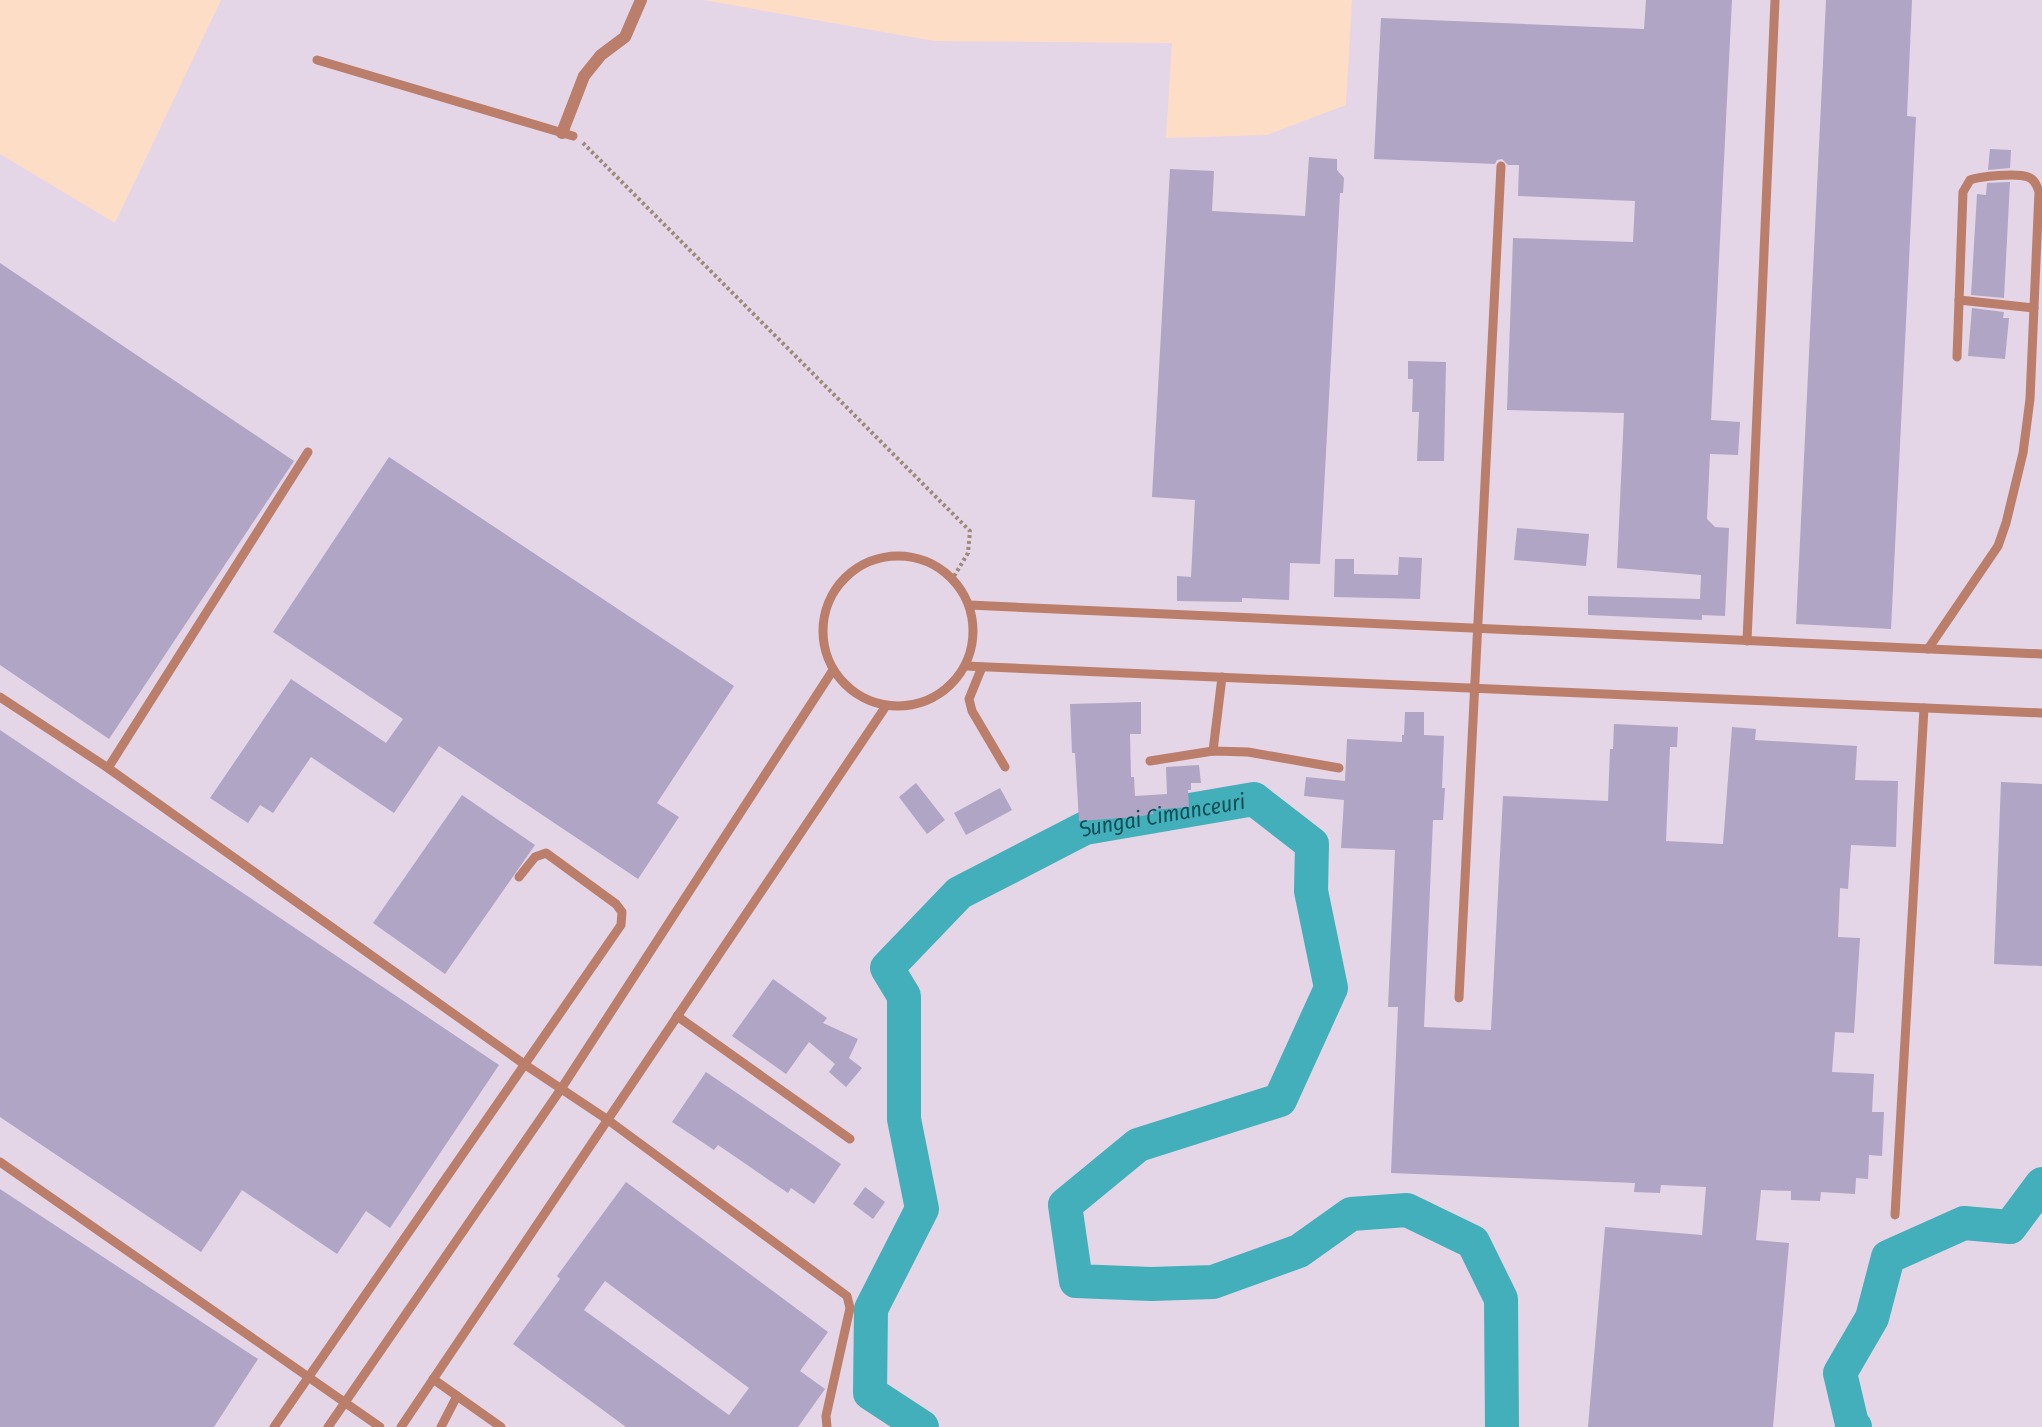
<svg xmlns="http://www.w3.org/2000/svg" width="2042" height="1427" viewBox="0 0 2042 1427" font-family="'Fira Sans Condensed',sans-serif">
	<style>
		.industrial { fill: #e4d5e7 }
		.lines { fill: none; stroke-linecap: round; stroke-linejoin: round }
		.river { stroke: #42afbb; stroke-width: 34 }
		.building { fill: #b0a5c5; fill-rule: evenodd }
		.path { stroke: #9e8879; stroke-width: 4; stroke-dasharray: 3 3; stroke-linecap: butt }
		.service { stroke: #bb7e6a; stroke-width: 9 }
		.minor { stroke: #bb7e6a; stroke-width: 12 }
		.labels { text-anchor: middle; stroke-width: 4.5; stroke-linejoin: round; paint-order: stroke }
		.water-label { font-size: 22px; font-style: italic; fill: #104f56; stroke: #feddc7 }
	</style>
	<rect width="100%" height="100%" fill="#feddc7"/>
	<polygon class="industrial" points="221,0 703,0 934,41 1172,43 1166,138 1267,135 1346,105 1352,0 2042,0 2042,1427 0,1427 0,154 115,223"/>
	<g class="lines">
		<g class="river">
			<path id="s1" d="M922,1427L870,1393L871,1309L922,1209L904,1119V996L887,968L959,893L1085,828L1254,799L1312,844L1311,891L1331,988L1280,1100L1138,1145L1065,1205L1076,1281L1151,1284L1213,1282L1299,1251L1351,1214L1407,1210L1473,1242L1501,1299L1502,1427"/>
			<polyline points="1855,1427 1852,1424 1840,1373 1872,1318 1888,1257 1964,1223 2010,1227 2042,1184"/>
		</g>
	</g>
	<g class="building">
		<polygon points="1646,0 1732,0 1711,420 1740,422 1738,455 1710,454 1707,519 1715,527 1729,528 1725,616 1702,615 1702,620 1588,615 1588,596 1700,599 1701,575 1617,568 1624,413 1507,410 1513,238 1633,242 1635,201 1518,196 1519,165 1508,165 1502,159 1497,160 1495,164 1374,159 1381,18 1644,29"/>
		<polygon points="1826,0 1912,0 1907,116 1916,117 1891,629 1796,624"/>
		<polygon points="1990,149 2011,150 2010,168 1988,170"/>
		<polygon points="1309,157 1337,159 1337,170 1344,178 1343,193 1340,193 1320,564 1290,563 1289,600 1242,598 1242,602 1177,601 1177,576 1191,577 1195,500 1152,497 1170,169 1214,171 1212,211 1305,216"/>
		<polygon points="2010,182 2004,298 1971,295 1977,194 1986,195 1987,183"/>
		<polygon points="0,263 294,461 109,739 0,665"/>
		<polygon points="1972,308 2004,312 2003,318 2009,318 2005,359 1968,356"/>
		<polygon points="1408,361 1446,362 1444,461 1417,461 1419,412 1412,412 1413,379 1408,379"/>
		<polygon points="389,457 734,686 657,803 679,817 638,879 439,746 394,813 311,757 273,813 260,805 248,823 210,798 291,679 386,743 403,719 273,632"/>
		<polygon points="1517,528 1589,534 1586,566 1514,560"/>
		<polygon points="1399,557 1422,558 1420,599 1334,597 1335,559 1354,559 1354,574 1398,575"/>
		<polygon points="1141,702 1141,734 1130,734 1131,777 1134,777 1135,796 1167,794 1166,767 1199,765 1201,783 1191,783 1191,790 1188,790 1189,807 1153,810 1153,814 1136,817 1079,821 1075,753 1072,753 1070,704"/>
		<polygon points="1405,712 1424,712 1424,735 1444,736 1442,788 1445,788 1443,820 1433,820 1424,1027 1491,1030 1503,796 1608,801 1610,749 1613,749 1614,724 1678,727 1677,747 1670,747 1666,841 1723,844 1732,727 1756,729 1755,740 1857,746 1855,780 1898,781 1896,847 1851,845 1848,889 1840,888 1838,937 1860,938 1854,1033 1835,1032 1832,1072 1874,1074 1872,1112 1884,1112 1882,1156 1869,1155 1868,1179 1856,1178 1855,1194 1821,1192 1820,1201 1791,1200 1791,1191 1761,1190 1756,1240 1789,1243 1773,1427 1588,1427 1605,1227 1702,1235 1706,1187 1661,1185 1660,1193 1634,1192 1635,1183 1391,1173 1398,1007 1388,1007 1395,850 1341,848 1344,800 1304,796 1306,777 1345,781 1347,739 1402,742 1402,735 1404,735"/>
		<polygon points="0,730 499,1065 390,1228 366,1211 337,1254 242,1190 201,1252 0,1117"/>
		<polygon points="2001,782 2042,784 2042,966 1994,964"/>
		<polygon points="916,783 945,820 927,834 899,797"/>
		<polygon points="1000,788 1012,810 966,835 954,813"/>
		<polygon points="462,795 535,845 445,974 373,923"/>
		<polygon points="773,979 827,1018 823,1023 858,1039 849,1058 862,1068 846,1087 829,1072 835,1064 809,1042 786,1074 732,1036"/>
		<polygon points="706,1072 841,1164 814,1204 791,1188 788,1193 718,1145 714,1150 672,1122"/>
		<path d="M626,1182L828,1332L800,1371L825,1389L798,1427H626L513,1344L560,1279L557,1276ZM605,1281L749,1388L729,1415L584,1310Z"/>
		<polygon points="865,1187 885,1202 873,1219 853,1204"/>
		<polygon points="0,1189 258,1359 214,1427 0,1427"/>
	</g>
	<g class="lines">
		<polyline class="path" points="583,143 970,531 968,553 953,578"/>
		<g class="service">
			<polyline points="317,60 573,136"/>
			<polyline points="1959,300 2034,308"/>
			<circle cx="898" cy="631" r="75"/>
			<polyline points="969,605 2042,654"/>
			<polyline points="1747,641 1775,0"/>
			<path d="M1928,649L1998,546L2006,523L2023,453L2030,399L2039,192C2037,185 2034,179 2028,177C2017,173 1980,176 1970,180L1963,192L1957,357"/>
			<polyline points="965,666 2042,713"/>
			<polyline points="982,667 969,699 972,711 1005,767"/>
			<polyline points="0,697 108,768 524,1064 608,1120 847,1296 850,1308 826,1416 827,1427"/>
			<polyline points="1213,751 1222,677"/>
			<polyline points="1150,761 1213,751 1248,752 1339,768"/>
			<polyline points="108,768 308,452"/>
			<polyline points="1459,998 1501,166"/>
			<polyline points="677,1016 850,1139"/>
			<polyline points="0,1162 380,1427"/>
			<polyline points="1895,1215 1924,708"/>
			<polyline points="433,1379 501,1427"/>
			<polyline points="274,1427 621,925 622,912 616,904 546,853 535,857 519,877"/>
			<polyline points="328,1427 561,1089 833,670"/>
			<polyline points="401,1427 886,706"/>
			<polyline points="441,1427 457,1396"/>
		</g>
		<polyline class="minor" points="562,133 584,76 601,55 625,37 641,0"/>
	</g>
	<g class="labels">
		<g class="water-label">
			<text dy="8" stroke="none"><textPath href="#s1" startOffset="830">Sungai Cimanceuri</textPath></text>
		</g>
	</g>
</svg>
